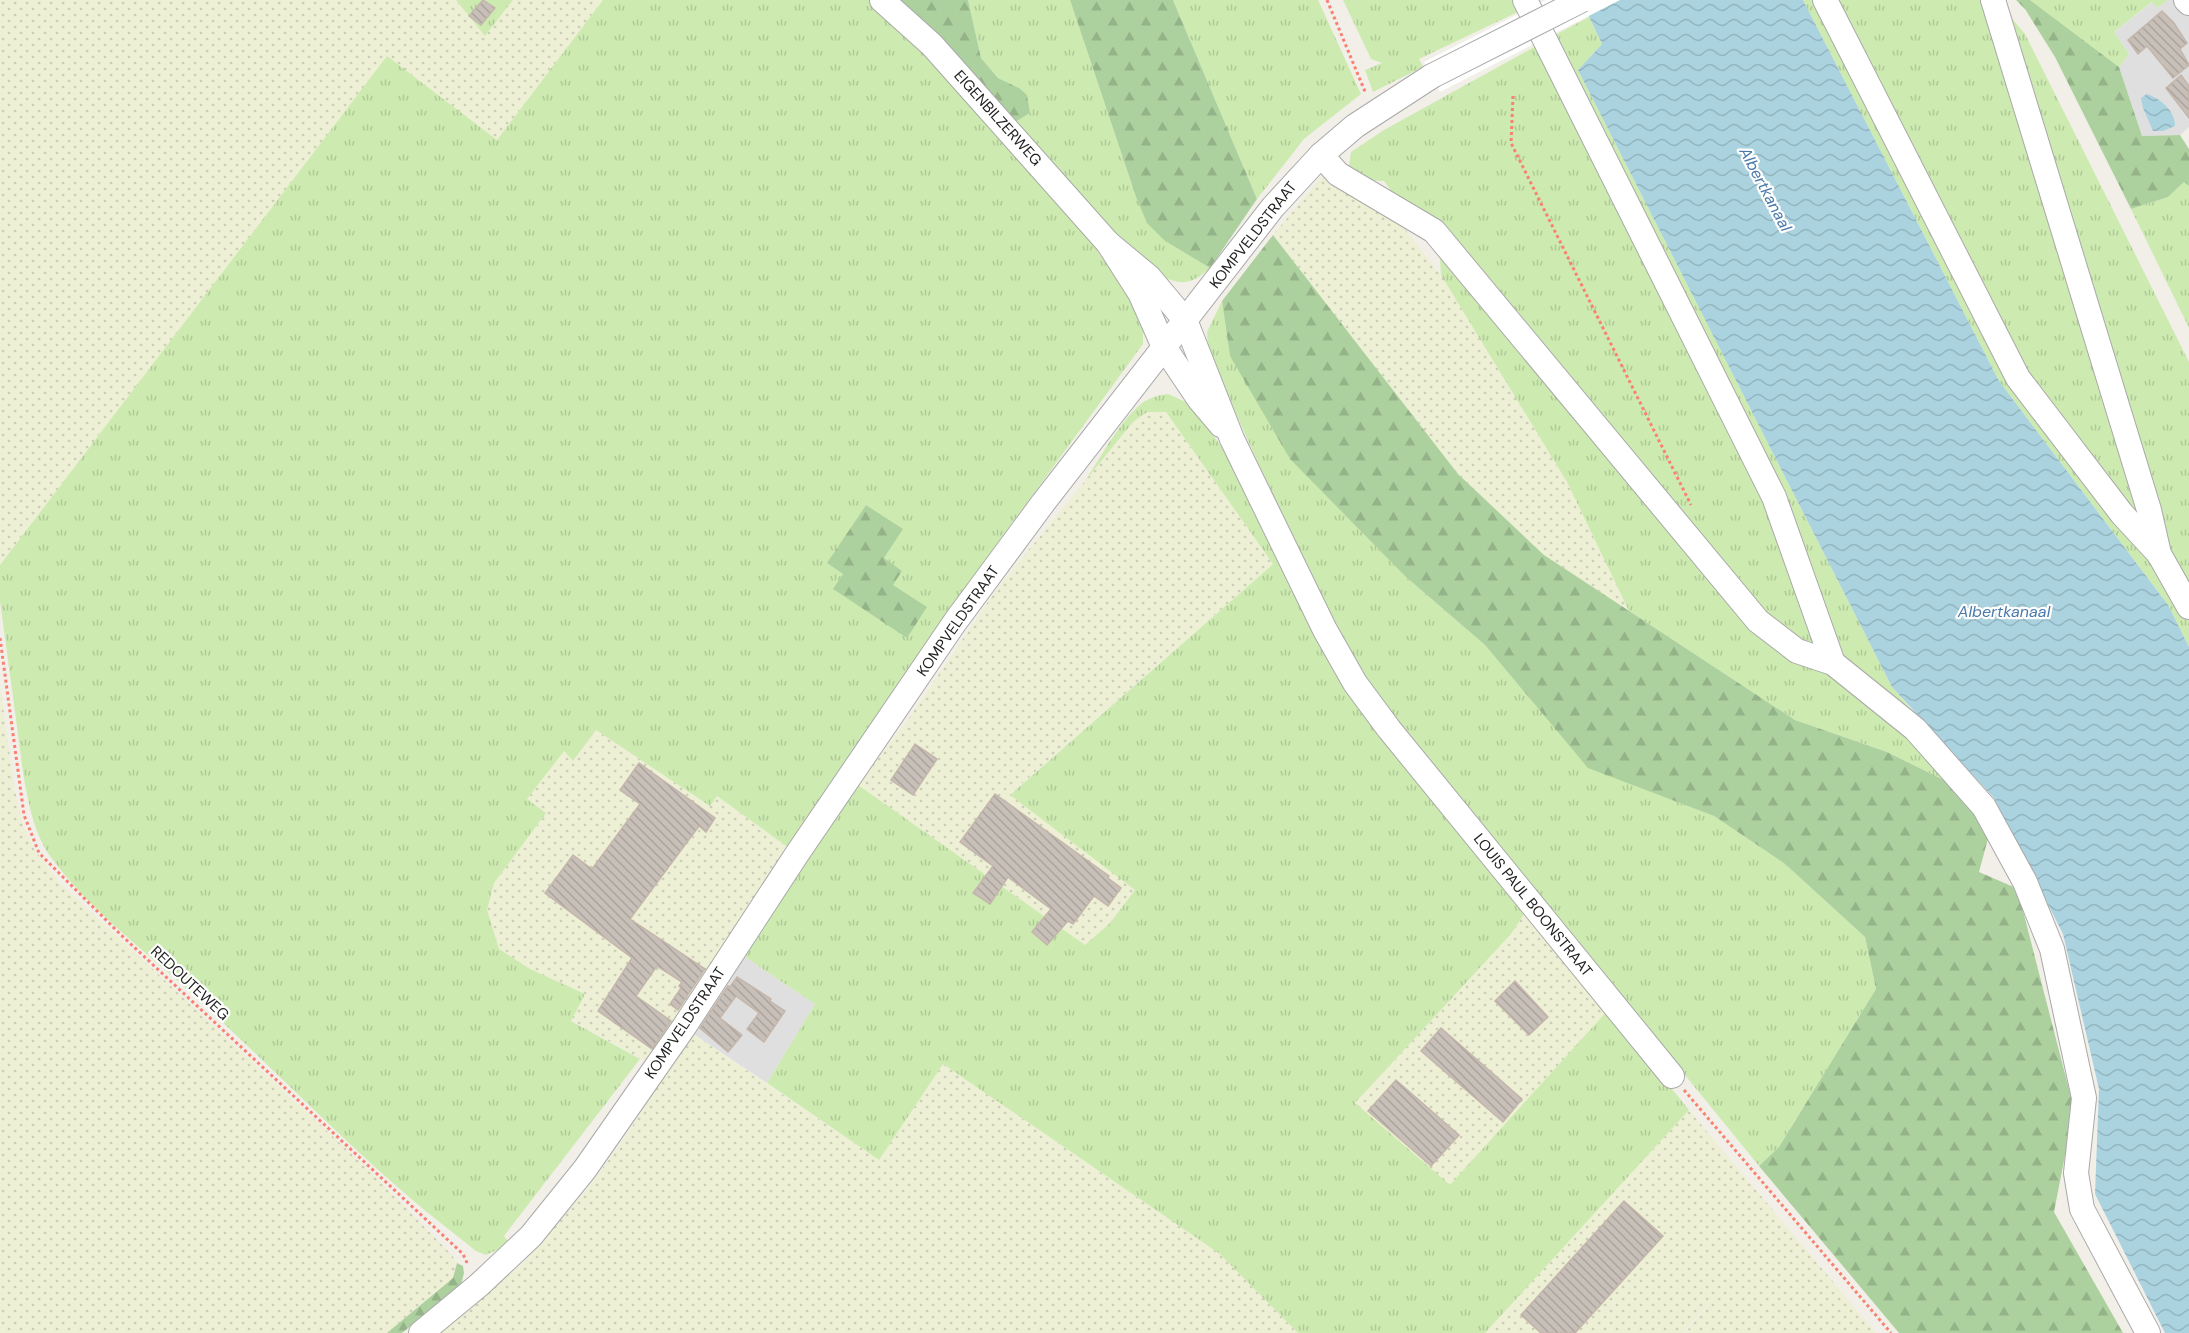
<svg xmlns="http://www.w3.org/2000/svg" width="2189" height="1333" viewBox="0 0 2189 1333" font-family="'DM Sans',sans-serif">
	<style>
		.residential { fill: #e0dfdf }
		.farmland { fill: url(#farmland-dots) }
		.grass { fill: url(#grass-tufts); fill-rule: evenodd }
		.forest { fill: url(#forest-firs) }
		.water { fill: url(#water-waves) }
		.pier { fill: #fff }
		.building { fill: url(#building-back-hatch); stroke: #c4b6ab; stroke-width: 1.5 }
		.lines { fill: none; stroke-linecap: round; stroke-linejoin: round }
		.minor-casing { stroke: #a9a9a9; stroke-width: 26 }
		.path { stroke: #fa8072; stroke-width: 3; stroke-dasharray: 3 3; stroke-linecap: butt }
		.minor { stroke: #fff; stroke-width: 24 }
		.minor-bridge-casing { stroke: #a9a9a9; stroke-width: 26; stroke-linecap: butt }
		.minor-bridge { stroke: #fff; stroke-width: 24 }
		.labels { text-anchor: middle; stroke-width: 4.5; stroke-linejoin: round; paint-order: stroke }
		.street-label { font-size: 15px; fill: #222; stroke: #fff }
		.water-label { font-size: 16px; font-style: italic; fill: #4a7aab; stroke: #fff }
	</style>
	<defs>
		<pattern id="farmland-dots" width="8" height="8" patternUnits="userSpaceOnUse" patternTransform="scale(1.5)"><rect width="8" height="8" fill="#eef0d5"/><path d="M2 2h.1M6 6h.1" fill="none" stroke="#ccceb7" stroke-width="1.8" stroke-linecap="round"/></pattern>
		<pattern id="grass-tufts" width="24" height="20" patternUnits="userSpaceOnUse" patternTransform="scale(1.5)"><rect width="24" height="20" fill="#cdebb0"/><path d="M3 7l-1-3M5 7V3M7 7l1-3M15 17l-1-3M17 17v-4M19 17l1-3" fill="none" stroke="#b0c997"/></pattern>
		<pattern id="forest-firs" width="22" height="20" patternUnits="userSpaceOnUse" patternTransform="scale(1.5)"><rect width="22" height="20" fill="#add19e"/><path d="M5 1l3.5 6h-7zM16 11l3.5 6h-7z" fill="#95b388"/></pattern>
		<pattern id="water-waves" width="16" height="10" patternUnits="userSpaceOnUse" patternTransform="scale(1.5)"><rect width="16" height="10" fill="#aad3df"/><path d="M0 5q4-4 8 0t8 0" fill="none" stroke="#92b5bf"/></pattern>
		<pattern id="building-back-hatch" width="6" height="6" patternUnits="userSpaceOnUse" patternTransform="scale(1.5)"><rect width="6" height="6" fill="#c7bfb8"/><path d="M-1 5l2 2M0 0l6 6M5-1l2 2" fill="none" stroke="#aba49e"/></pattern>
	</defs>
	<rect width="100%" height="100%" fill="#f2efe9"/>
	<g class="residential">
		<polygon points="2168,0 2178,0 2189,13 2189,127 2180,135 2142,136 2119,67 2129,54 2114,32 2153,2 2157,8"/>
		<polygon points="742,955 815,1004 767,1083 689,1031"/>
	</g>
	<g class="farmland">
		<polygon points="0,0 456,0 485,36 513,0 603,0 497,140 387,57 0,565"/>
		<polygon points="1323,175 1401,224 1441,275 1567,482 1629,611 1544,555 1458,474 1273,235"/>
		<polygon points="1147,412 1166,412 1273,564 1010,794 1135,889 1110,923 1085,945 858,785 909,718 996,590 1133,422"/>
		<polygon points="0,684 15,791 23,825 34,849 59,882 369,1170 452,1255 457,1263 453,1278 387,1333 0,1333"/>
		<polygon points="596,730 710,806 717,796 793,851 650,1064 571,1020 585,994 530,969 499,949 487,910 494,883 546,813 527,799 564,750 574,761"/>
		<polygon points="1526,911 1608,1010 1450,1186 1355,1103 1511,934"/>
		<polygon points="689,1031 879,1160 943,1064 1220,1254 1298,1333 438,1333 522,1264 589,1187 630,1130"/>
		<polygon points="1689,1110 1876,1333 1685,1333 1716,1295 1683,1333 1485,1333"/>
	</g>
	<g class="grass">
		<polygon points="456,0 513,0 485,36"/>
		<path d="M603,0H874L930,51L1081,227L1102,258L1132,293L1143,313V344L972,578L923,649L793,851L717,796L710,806L596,730L573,761L564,751L527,799L546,813L494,883L487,910L499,949L530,969L585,994L571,1021L640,1059L504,1236L510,1244L486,1255L476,1251C454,1233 431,1216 409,1197C334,1133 266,1061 193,995C145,950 89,910 50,856C34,833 29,805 24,779L0,601V565L387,56L497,140ZM866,505L902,529L884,558L907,637L834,589L843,574L828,563Z"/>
		<path d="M968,0H1070L1136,197L1165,241L1210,268C1198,278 1190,285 1174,281C1158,277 1145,262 1133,251C1090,211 1053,166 1015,122L1030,113L1019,88L998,78L981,58Z"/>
		<polygon points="1173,0 1318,0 1361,94 1304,139 1257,199"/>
		<polygon points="1343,0 1517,0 1522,10 1419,59 1423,67 1373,92 1365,70 1382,63 1371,59"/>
		<polygon points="1803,0 1818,0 1987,334 2181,604 2189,620 2189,647 2168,605 1999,381"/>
		<polygon points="1832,0 1986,0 2140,504 2136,510 2128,511 2030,385"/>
		<polygon points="2030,0 2168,0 2157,8 2152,2 2114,32 2129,54 2119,67"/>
		<polygon points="1999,3 2025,34 2189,362 2189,591 2177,567 2167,539"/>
		<polygon points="1589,17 1602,44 1578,70 1892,687 1926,726 1853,670 1835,648 1553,36"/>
		<polygon points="1536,46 1771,504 1823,671 1880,710 1958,787 1887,752 1795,720 1629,611 1567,482 1441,275 1438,225 1401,205 1384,181 1361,180 1349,166 1351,152 1384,130"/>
		<polygon points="2184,182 2189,186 2189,328 2131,209 2168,197"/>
		<polygon points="1222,301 1230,356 1406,577 1485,645 1588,767 1714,816 1785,864 1865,937 1876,989 1779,1147 1759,1166 1392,715 1341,645 1221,381 1208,348 1207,332"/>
		<path d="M1168,394L1188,403L1200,416L1232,462L1322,642L1526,911L1511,934L1355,1103L1450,1185L1608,1010L1689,1110L1485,1333H1298L1220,1254L943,1064L879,1160L767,1083L815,1004L742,955L858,785L1085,945L1110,923L1135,890L1010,795L1273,564L1166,412H1147L1133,422L1085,481C1100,459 1123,415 1145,401C1153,397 1159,395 1168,394Z"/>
	</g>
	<g class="forest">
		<polygon points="897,0 968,0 981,58 998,78 1019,88 1027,95 1030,113 1015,122"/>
		<polygon points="1070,0 1173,0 1257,199 1210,268 1165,241 1147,223 1136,197"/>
		<polygon points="2016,0 2030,0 2119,67 2142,136 2180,135 2189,149 2189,186 2184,182 2168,197 2131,209 2055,57 2025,9"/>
		<polygon points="1273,235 1458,474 1544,555 1795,720 1887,752 1958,787 1990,831 1979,872 2016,888 2021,903 2074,1109 2054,1212 2123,1333 1899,1333 1759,1166 1779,1147 1876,989 1865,937 1785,864 1714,816 1588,768 1485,645 1406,577 1290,459 1230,356 1222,301"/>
		<polygon points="866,505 903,529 884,558 902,571 893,585 927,607 907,638 833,589 843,574 827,563"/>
		<polygon points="457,1263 463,1266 464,1273 461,1285 402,1333 387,1333 453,1278"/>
	</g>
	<g class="water">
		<polygon points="1581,0 1803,0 1999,381 2168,605 2189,647 2189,1333 2165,1333 2095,1194 2099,1089 2063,934 1994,798 1892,687 1578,70 1602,44"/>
		<path d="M2147,94C2161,99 2175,111 2175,126L2163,131H2153L2143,108L2141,98Z"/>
	</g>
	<polygon class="pier" points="1546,0 1620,0 1440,92 1424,62"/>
	<g class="building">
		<polygon points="483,0 495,8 481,25 469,16"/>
		<polygon points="2162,11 2174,23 2187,43 2180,49 2189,65 2173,78 2147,46 2138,54 2128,40"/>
		<polygon points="2181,75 2189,86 2189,118 2166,88"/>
		<polygon points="915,744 937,759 913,795 891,780"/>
		<polygon points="639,763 715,818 706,832 699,826 630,919 705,969 678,1010 670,1004 681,988 679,986 682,982 657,966 636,996 671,1021 652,1049 598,1011 632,958 545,893 573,855 592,869 640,804 620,790"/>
		<polygon points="995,794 1109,876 1108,878 1121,888 1108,906 1094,896 1073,924 1068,921 1047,945 1032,932 1051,909 1008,877 990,904 973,893 993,866 960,842"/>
		<polygon points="737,977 771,999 770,1001 785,1011 764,1042 747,1029 759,1013 736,996 720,1018 742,1035 728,1052 700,1028 728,986 730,987"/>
		<polygon points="1515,981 1548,1017 1529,1035 1495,1001"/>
		<polygon points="1441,1028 1522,1099 1503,1122 1421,1051"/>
		<polygon points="1396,1080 1459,1135 1431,1166 1368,1111"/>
		<polygon points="1624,1201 1663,1236 1575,1333 1541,1333 1521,1315"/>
	</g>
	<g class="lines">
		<g class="minor-casing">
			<g id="minor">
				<polyline points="882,0 932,45 1108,243 1140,293 1164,347 1199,399 1221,425"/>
				<polyline points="1525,0 1774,497 1833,663"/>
				<polyline points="1825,0 2018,378 2122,514 2159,554"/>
				<polyline points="1993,0 2149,510 2159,554 2189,607"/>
				<polyline points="2186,0 2189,3"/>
				<polyline points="1321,155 1338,174 1434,231 1758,621 1797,651 1833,663 1915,729 1984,807 2025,882 2052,949 2084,1098 2076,1173 2082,1209 2148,1333"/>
				<polyline points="1108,243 1149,277 1185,320 1232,439 1325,630 1355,683 1389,729 1672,1076"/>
				<polyline points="421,1333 479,1285 531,1236 585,1169 684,1027 797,854 955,622 1043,503 1273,207 1321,155 1355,126 1432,76"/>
			</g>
		</g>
		<g class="path">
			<polyline points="1327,0 1366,94"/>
			<polyline points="1513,96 1511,143 1691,505"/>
			<polyline points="0,638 24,815 39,853 120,934 463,1254 468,1265"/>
			<polyline points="1684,1090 1891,1333"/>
		</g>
		<use href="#minor" class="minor"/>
		<g class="minor-bridge-casing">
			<polyline id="minor-bridge" points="1432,76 1582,0"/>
		</g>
		<use href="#minor-bridge" class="minor-bridge"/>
	</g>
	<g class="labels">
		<g class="street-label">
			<text transform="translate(998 118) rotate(48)" y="5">EIGENBILZERWEG</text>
			<text transform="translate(1253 235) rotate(-52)" y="5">KOMPVELDSTRAAT</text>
			<text transform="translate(958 621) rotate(-55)" y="5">KOMPVELDSTRAAT</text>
			<text transform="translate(1533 905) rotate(51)" y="5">LOUIS PAUL BOONSTRAAT</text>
			<text transform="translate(190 983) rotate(43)" y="5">REDOUTEWEG</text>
			<text transform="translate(685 1023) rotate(-56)" y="5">KOMPVELDSTRAAT</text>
		</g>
		<g class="water-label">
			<text transform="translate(1766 189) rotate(62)" y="6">Albertkanaal</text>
			<text x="2004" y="617">Albertkanaal</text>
		</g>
	</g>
</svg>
